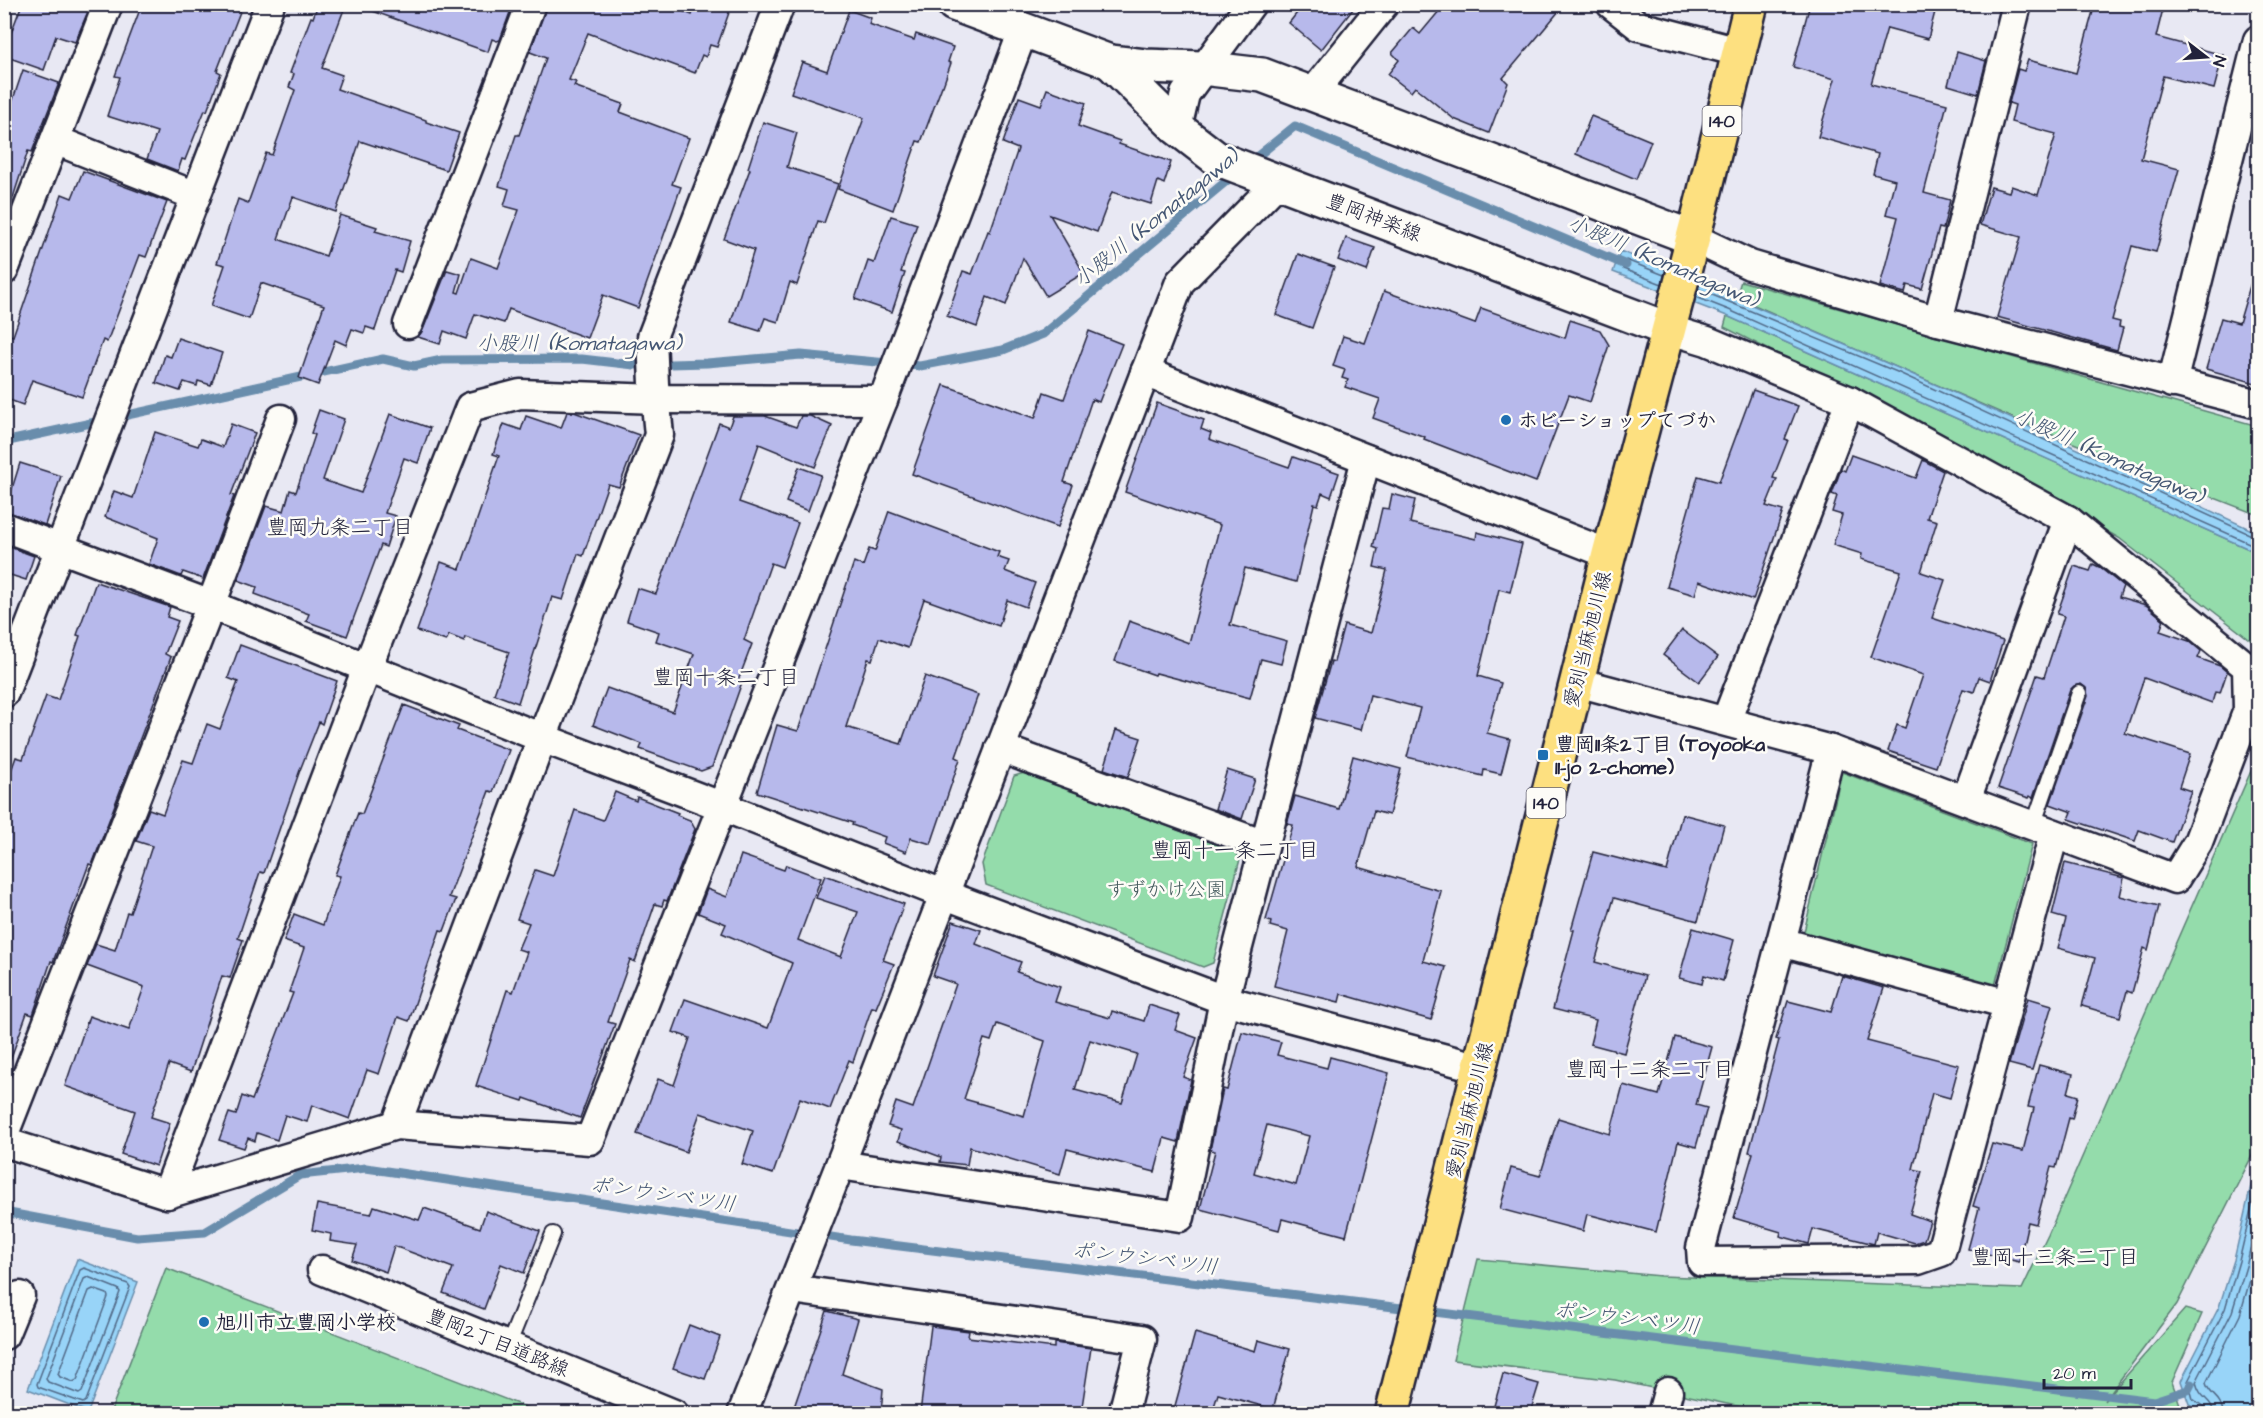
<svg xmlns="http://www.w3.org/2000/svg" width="2263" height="1418" viewBox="0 0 2263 1418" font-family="'Architects Daughter','Klee One',sans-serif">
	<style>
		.green { fill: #94dcab; stroke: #5b7f73; stroke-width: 1.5 }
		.water { fill: #98d4f8; stroke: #698dac; stroke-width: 1.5 }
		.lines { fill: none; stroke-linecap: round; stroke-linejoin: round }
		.shore { stroke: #516987; stroke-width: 1.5 }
		.stream { stroke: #698dac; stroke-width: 9 }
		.building { fill: #b7b9eb; stroke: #22223b; stroke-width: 1.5; fill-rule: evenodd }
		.lane-casing { stroke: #22223b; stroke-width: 18 }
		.street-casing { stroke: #22223b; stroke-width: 33 }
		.secondary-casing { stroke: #22223b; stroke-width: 38 }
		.primary-casing { stroke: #22223b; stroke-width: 38 }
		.lane { stroke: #fdfcf7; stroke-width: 14 }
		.street { stroke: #fdfcf7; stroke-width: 28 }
		.secondary { stroke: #fdfcf7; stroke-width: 33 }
		.primary { stroke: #fde080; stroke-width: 33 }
		.poi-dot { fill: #1f6fb2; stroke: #fdfcf7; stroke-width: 2 }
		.labels { text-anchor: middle; stroke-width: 5; stroke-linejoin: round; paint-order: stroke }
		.shield { fill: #fdfcf7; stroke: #646373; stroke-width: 1.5 }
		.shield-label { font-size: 18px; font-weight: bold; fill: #22223b }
		.street-label { font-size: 20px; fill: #22223b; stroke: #fdfcf7 }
		.poi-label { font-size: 20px; font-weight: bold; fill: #22223b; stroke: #fdfcf7; text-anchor: start }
		.park-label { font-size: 20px; fill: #445a5d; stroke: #fdfcf7 }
		.water-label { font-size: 21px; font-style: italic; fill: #455774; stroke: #fdfcf7 }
		.neighbourhood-label { font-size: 21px; fill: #22223b; stroke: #fdfcf7 }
	</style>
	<rect width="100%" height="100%" fill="#e8e8f3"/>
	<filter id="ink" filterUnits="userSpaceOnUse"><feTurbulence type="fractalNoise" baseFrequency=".0167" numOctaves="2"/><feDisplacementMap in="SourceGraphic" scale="12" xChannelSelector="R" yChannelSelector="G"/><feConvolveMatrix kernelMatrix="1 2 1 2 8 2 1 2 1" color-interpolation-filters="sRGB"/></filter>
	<g filter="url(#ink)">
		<g class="green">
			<polygon points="1741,281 2258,426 2258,515 2045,432 1736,297"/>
			<polygon points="1727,316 2258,553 2258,646 2119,538 1946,439 1724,327"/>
			<polygon points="2258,755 2258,1144 2177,1304 2104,1401 2185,1309 2202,1314 2172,1382 2183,1413 1769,1413 1615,1380 1453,1360 1478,1259 1661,1276 2022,1289 2048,1235"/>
			<polygon points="1842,772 2032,844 1994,989 1803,936"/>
			<polygon points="1024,773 1235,851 1240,859 1213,963 1203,967 986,885 982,864 1014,776"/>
			<polygon points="166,1268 541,1413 110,1413"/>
		</g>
		<g class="water">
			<path d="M1620,251C1836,337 2048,434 2258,533V553L1727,316L1613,272Z"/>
			<polygon points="2258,1155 2258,1413 2204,1413 2189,1404 2181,1381 2219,1307 2234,1260"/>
			<polygon points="77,1259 138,1282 88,1412 28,1389"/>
		</g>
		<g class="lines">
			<g class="shore">
				<polyline points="1662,284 1623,269 1622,266 1626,260 1664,275"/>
				<polyline points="1698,289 1897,372 2258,538"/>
				<polyline points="1696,297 1729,310 2258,547"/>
				<polygon points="84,1268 128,1284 130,1287 86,1401 83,1403 38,1387 37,1384 80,1270"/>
				<polygon points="88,1277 118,1289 120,1292 82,1392 79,1394 48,1382 46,1379 84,1279"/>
				<polygon points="93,1289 107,1294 108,1297 77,1380 73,1382 60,1377 58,1374 89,1291"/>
				<polyline points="2206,1414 2204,1407 2193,1399 2188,1381 2225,1309 2239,1261 2258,1181"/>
				<path d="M2214,1414C2212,1398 2200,1400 2196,1382L2232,1312L2247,1263L2258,1213"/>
				<path d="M2223,1414C2222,1396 2209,1396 2206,1383L2240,1315L2258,1252"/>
			</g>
			<g class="stream">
				<polyline points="1249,163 1295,126 1626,265"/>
				<polyline points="4,442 383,359 414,366 442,360 582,359 634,365 707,363 801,355 920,366 1003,350 1043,334 1236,173"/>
				<polyline points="4,1212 137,1237 205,1232 300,1175 366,1168 851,1240 2154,1401 2188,1390 2191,1384"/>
			</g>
		</g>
		<g class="building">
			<polygon points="22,4 76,4 89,9 75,42 56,36 44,70 4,56 4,51"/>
			<polygon points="142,4 243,4 217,71 221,73 207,111 205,110 185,160 182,159 178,171 147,159 157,132 107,116 120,77 115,76"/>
			<polygon points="318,4 346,4 322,68 342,75 337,89 426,120 426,122 459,133 446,170 360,141 336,212 293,197 278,239 326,256 340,215 377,227 375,231 410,241 401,272 395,270 375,330 366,327 364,333 352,329 346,345 335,340 318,385 299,378 324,305 261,283 249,319 211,306 225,265 217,263 238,199 248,203 266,153 272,155 295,90 289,87 294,74 290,73 311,17 313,18"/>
			<polygon points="364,4 513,4 500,40 497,41 492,39 488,52 364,8"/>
			<polygon points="547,4 665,4 692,15 696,4 732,4 717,47 710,45 706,57 702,55 695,73 588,33 569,80 576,82 574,86 623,104 620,112 689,138 672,184 681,187 638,308 603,295 587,338 509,309 504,323 475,314 466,339 444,331 440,344 418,337 423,330 447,270 461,274 456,292 459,293 471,258 498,268 519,210 504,206 509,189 499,186 516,135 519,135 546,58 530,52"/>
			<polygon points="1304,4 1357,4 1321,50 1289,23"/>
			<polygon points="1445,4 1565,4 1503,78 1508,83 1489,133 1454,119 1415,87 1411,92 1388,74 1399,60 1392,53 1413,28 1420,34"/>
			<polygon points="1810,4 1937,4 1928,39 1887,28 1871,84 1947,104 1924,193 1950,200 1943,229 1939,228 1922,289 1907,285 1905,293 1880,286 1898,217 1886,214 1895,180 1873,174 1878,154 1818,137 1835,79 1793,67"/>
			<polygon points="2095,4 2146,4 2163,9 2156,37 2223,55 2214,89 2163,76 2141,159 2179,169 2156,252 2132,246 2112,320 2120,322 2119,327 2123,328 2117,350 1997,317 2021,237 1980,225 1991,187 2009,192 2011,186 2038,195 2056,134 2011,122 2015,105 2009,103 2018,69 2024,71 2028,60 2076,73"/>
			<polygon points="849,10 871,18 869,24 914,40 916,34 953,47 948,62 951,63 943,86 942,86 921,142 917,141 893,210 838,189 864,118 791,93 802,62 827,71"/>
			<polygon points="1957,52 1986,61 1978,94 1948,85"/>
			<polygon points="23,70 59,83 32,152 28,151 9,210 4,210 4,126"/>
			<polygon points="1047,89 1086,103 1078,126 1120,141 1119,144 1171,162 1164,184 1158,181 1151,204 1112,192 1097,232 1050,215 1084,273 1046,296 1023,258 1006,305 987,297 977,327 947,316 963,271 972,274 988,231 990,232 1018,149 1003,143 1019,97 1041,105"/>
			<polygon points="1591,116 1651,141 1636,179 1576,154"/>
			<polygon points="763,122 797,133 787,167 838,184 824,223 818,221 797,285 790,282 778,322 765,318 760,331 731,322 754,250 724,239 750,169 748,168"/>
			<polygon points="83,171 167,202 146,257 140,255 107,342 103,340 82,397 32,380 23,405 4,398 4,333 13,336 62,194 72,198"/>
			<polygon points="891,216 917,224 901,272 905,273 892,312 855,299 868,261 874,263"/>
			<polygon points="1346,238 1375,248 1367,271 1338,260"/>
			<polygon points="1298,254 1334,267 1312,328 1276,315"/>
			<polygon points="2252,279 2259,280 2259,384 2206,369 2221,318 2239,323"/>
			<polygon points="1384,291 1475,324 1481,308 1565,338 1570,320 1600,330 1609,345 1590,402 1569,395 1536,482 1424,439 1425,437 1373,418 1380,399 1345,387 1348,380 1342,378 1345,370 1333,366 1343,336 1365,343"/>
			<polygon points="1089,331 1122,344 1099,402 1092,399 1064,482 1073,485 1058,527 912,474 944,385 1035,418 1044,392 1064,399"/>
			<polygon points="178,338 222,353 211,385 198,381 197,386 184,382 180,391 156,383 165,355 171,357"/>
			<polygon points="1753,390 1798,406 1785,439 1788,440 1773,478 1777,479 1766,506 1783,511 1753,600 1699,581 1695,595 1667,587 1698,476 1719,482"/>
			<polygon points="1157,403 1204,420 1201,429 1211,433 1209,439 1289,467 1293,457 1339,473 1331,497 1322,493 1318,505 1314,504 1296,582 1245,568 1230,625 1287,641 1281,664 1261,659 1250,698 1156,673 1155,675 1115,661 1129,621 1189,643 1220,525 1125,492"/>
			<polygon points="319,410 344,419 323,480 361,493 390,414 430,428 418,463 404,458 385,513 396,516 386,547 381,545 347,636 306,621 309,614 255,594 257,587 238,580 266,506 284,511 290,490 296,492 315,435 311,433"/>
			<polygon points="567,412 574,412 639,435 619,487 608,484 583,556 578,554 563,600 552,597 518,703 494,694 509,652 465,637 464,641 449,635 446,641 417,631 441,562 460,569 499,456 493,454 504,424 521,430 526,416 561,428"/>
			<polygon points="733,416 765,416 796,427 801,416 810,416 832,426 815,467 759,444 739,502 798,523 782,567 771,563 744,640 752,644 738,681 742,682 712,767 701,771 640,749 642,744 593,725 607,688 673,712 694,654 656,641 659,632 627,621 637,588 656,594 719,423 729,427"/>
			<polygon points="231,424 255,433 231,495 234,496 203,579 183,572 181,576 149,564 158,538 105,517 114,491 133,498 155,432 198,446 201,439 223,447"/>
			<polygon points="1851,455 1916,478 1923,460 1943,471 1927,518 1937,521 1921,572 1945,580 1932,618 2003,641 1990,681 1979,677 1974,692 1963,689 1936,767 1888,751 1897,725 1905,728 1923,675 1871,657 1901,571 1861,559 1862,554 1833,545 1842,515 1832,512 1837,496 1832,494 1841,469 1845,471"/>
			<polygon points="20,463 61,476 45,525 5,511"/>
			<polygon points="799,467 821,475 808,511 786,502"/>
			<polygon points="1392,494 1415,500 1410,523 1476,539 1477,532 1522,544 1510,592 1499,589 1478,676 1501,683 1487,733 1510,739 1501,774 1484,770 1483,776 1407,757 1420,708 1370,695 1361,730 1315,718 1331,661 1334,662 1344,625 1371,633 1387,570 1374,567 1378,549 1373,547 1382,508 1389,509"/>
			<polygon points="889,511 999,552 997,557 1009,561 1005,571 1035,583 1026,607 1007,600 999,626 924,599 908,648 879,638 872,660 868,659 846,727 901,744 925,676 978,695 956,757 960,759 931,844 911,838 906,852 883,843 885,837 852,825 853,823 757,792 777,725 798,731 854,562 863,566 869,549 875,551"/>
			<polygon points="4,545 34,556 26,580 4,573"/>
			<polygon points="2093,564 2099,567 2123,586 2119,597 2146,605 2164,620 2160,631 2189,641 2201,651 2198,658 2220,666 2227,672 2220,693 2215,692 2212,703 2144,678 2125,733 2190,754 2179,787 2191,791 2172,842 2139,830 2135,841 2069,819 2072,812 2050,804 2088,696 2086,688 2081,684 2074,686 2070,690 2033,798 2030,796 2029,798 1998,788 2037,675 2044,677 2064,616 2057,614 2074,566 2090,571"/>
			<polygon points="96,582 170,607 167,617 178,621 165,654 171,657 92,865 89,864 53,962 51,961 33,1015 27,1013 8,1066 4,1066 4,790 16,757 23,759 46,696 58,700 80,636 77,635"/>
			<polygon points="1682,630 1718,657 1699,682 1663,655"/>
			<polygon points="240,645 337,681 322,724 319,722 300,770 264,873 260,872 238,938 243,940 230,978 222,976 191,1072 169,1064 151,1117 170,1123 156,1166 121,1154 135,1111 65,1086 89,1016 129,1030 144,987 87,966 96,944 115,950 127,912 130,913 152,846 136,841 149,809 163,814 183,760 193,763 207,724 220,729 238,682 228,678"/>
			<polygon points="404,705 459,726 457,730 509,750 493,792 489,791 449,897 456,899 444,931 440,930 409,1021 398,1017 379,1074 367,1070 350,1119 312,1105 307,1122 285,1115 277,1140 257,1133 255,1141 248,1138 244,1148 219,1140 229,1113 236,1115 242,1096 252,1100 293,993 289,992 304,948 284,941 294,914 323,925 340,876 335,875 358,813 362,814"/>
			<polygon points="1116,730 1141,738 1128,777 1104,769"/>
			<polygon points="1353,756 1401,769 1389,815 1374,811 1358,867 1441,891 1423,961 1446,967 1431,1020 1341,994 1339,1002 1274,986 1288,931 1270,926 1271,922 1266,920 1293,825 1287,824 1295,796 1339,809"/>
			<polygon points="1227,770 1255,779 1242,819 1215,809"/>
			<polygon points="615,792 636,801 637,797 678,813 677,815 690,820 695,829 667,901 664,900 662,906 655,904 635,962 630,960 608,1022 615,1024 580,1118 524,1098 523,1101 476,1086 507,990 513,992 527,952 518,949 529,923 517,919 535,870 553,876 575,810 603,820"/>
			<polygon points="1682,814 1724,825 1698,921 1614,898 1595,962 1645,976 1624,1053 1590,1044 1596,1020 1553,1009 1574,930 1571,930 1593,852 1667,871"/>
			<polygon points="741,855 784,870 786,865 821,878 798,940 841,957 858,912 816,898 825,875 904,904 883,960 894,964 876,1008 872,1007 853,1062 849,1060 830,1109 800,1098 773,1174 742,1164 753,1131 700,1113 686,1152 637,1134 658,1079 674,1085 690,1038 673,1032 685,999 768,1028 792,963 722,933 726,924 698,913 707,889 727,897"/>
			<polygon points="2065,863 2124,878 2120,896 2159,906 2148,950 2144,948 2132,993 2127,991 2120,1017 2082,1006 2095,958 2058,948 2066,919 2052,915"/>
			<path d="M953,921L981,930L976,944L1021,962L1017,972L1060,987L1055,1002L1110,1018L1112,1011L1144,1021L1149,1005L1180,1015L1175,1030L1197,1038L1183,1077L1191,1080L1178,1142L1164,1138L1155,1172L1067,1149L1060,1174L970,1147L967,1165L940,1162L941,1157L898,1141L901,1130L888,1126L896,1102L913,1108L956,984L933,976ZM997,1024L1045,1041L1024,1116L964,1099L984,1039L991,1041ZM1090,1040L1137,1054L1122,1103L1075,1090Z"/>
			<polygon points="1693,928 1734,940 1723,981 1704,975 1702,984 1679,978"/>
			<polygon points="1842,976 1884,988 1867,1041 1959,1065 1950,1098 1932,1093 1913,1169 1922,1171 1910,1214 1930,1221 1924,1240 1915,1243 1877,1232 1874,1244 1813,1229 1809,1244 1780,1236 1781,1232 1734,1218 1753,1153 1749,1152 1779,1040 1776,1039 1788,1001 1831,1012"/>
			<polygon points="2028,998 2052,1005 2032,1070 2009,1064"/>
			<path d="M1242,1032L1281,1042L1277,1055L1327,1068L1330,1057L1389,1073L1346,1236L1282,1219L1279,1230L1200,1209L1215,1151L1210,1150L1223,1089L1227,1090ZM1267,1125L1309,1136L1296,1185L1254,1173Z"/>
			<polygon points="1675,1037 1712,1047 1696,1105 1707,1108 1696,1147 1678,1142 1656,1232 1587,1214 1583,1231 1500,1209 1511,1168 1540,1176 1558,1118 1610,1134 1623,1085 1659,1095"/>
			<polygon points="2039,1065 2073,1074 2068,1093 2078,1096 2072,1119 2069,1118 2056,1168 2051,1167 2036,1224 2028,1222 2019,1262 1968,1249 1979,1208 1973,1206 1992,1144 2023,1151 2034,1108 2028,1107"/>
			<polygon points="317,1204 371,1214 374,1206 419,1220 424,1208 480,1228 486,1211 540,1231 524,1273 501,1264 484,1309 443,1293 453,1268 394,1246 386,1272 352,1260 357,1245 330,1241 331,1234 312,1230"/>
			<polygon points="827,1311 858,1319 842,1374 883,1389 881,1413 792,1413"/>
			<polygon points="689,1325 720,1337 705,1379 673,1368"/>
			<polygon points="931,1326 969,1331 968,1337 1054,1348 1054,1343 1091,1348 1081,1413 920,1413"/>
			<polygon points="1195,1333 1255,1351 1258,1340 1290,1349 1273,1409 1218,1394 1212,1413 1173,1413"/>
			<polygon points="1503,1374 1539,1384 1530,1413 1492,1413"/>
		</g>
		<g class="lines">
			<g class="lane-casing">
				<g id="lane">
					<polyline points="2033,826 2079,693"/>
					<polyline points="508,1346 553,1234"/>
				</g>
			</g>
			<g class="street-casing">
				<g id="street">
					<polyline points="1611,4 1639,26 1739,52"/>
					<polyline points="1312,94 1384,4"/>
					<polyline points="1177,128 1185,94 1251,4"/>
					<polyline points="55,140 196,196"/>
					<polyline points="1693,238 1750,265 1938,321 2258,404"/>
					<polyline points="4,270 108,4"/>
					<polyline points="1938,321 2017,4"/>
					<polyline points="408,324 531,4"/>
					<polyline points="1145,372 1609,554"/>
					<polyline points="2172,383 2258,40"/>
					<polyline points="4,527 211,605 542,738 721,806 943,894 1224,1000 1480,1068"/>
					<polyline points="1577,682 1831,750 2175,879 2198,842 2248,710 2247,667 2068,520 1850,401 1707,341 1667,329"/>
					<polyline points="4,693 270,4"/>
					<polyline points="1726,721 1850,401"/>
					<polyline points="1000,748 1264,845"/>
					<polyline points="1831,750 1701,1248 1702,1262 1918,1260 1941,1252 2054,834"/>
					<polyline points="1966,800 2068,520"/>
					<polyline points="1781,942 2008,1004"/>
					<polyline points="396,1125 542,738 659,435 654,384 652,337 780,4"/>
					<polyline points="4,1134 211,605 281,419"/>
					<polyline points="4,1142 167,1194 396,1125 590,1140 883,400 1023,31"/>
					<polyline points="840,1165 1180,1217 1224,1000 1366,459"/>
					<polyline points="167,1194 367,668 470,407 520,394 657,399 883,400"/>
					<polyline points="322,1270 674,1414"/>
					<polyline points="792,1289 1142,1339 1123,1414"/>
					<polyline points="4,1335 20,1296"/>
					<polyline points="742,1414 840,1165 1180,282 1279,181"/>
					<polyline points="1662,1414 1668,1392"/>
				</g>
			</g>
			<g class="secondary-casing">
				<g id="secondary">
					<polyline points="954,4 1110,62 1145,66 1202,68 1262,75 1693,238"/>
					<polyline points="1110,62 1177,128 1216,158 1667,329"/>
				</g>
			</g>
			<g class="primary-casing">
				<polyline id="primary" points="1392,1414 1609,554 1699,215 1751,4"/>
			</g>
			<use href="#lane" class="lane"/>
			<use href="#street" class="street"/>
			<use href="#secondary" class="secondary"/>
			<use href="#primary" class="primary"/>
		</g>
	</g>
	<g class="poi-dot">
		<circle cx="1506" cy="420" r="6"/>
		<rect x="1537" y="749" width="12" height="12" rx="3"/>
		<circle cx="204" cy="1322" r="6"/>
	</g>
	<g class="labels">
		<g class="shield">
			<rect x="1702.5" y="106" width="39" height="30" rx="4.5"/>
			<rect x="1526.5" y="788" width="39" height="30" rx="4.5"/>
		</g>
		<g class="shield-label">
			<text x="1722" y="127">140</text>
			<text x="1546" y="809">140</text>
		</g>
		<g class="street-label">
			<text transform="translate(1374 217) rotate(21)" y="7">豊岡神楽線</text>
			<text transform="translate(1587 639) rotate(-76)" y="7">愛別当麻旭川線</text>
			<text transform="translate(1469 1110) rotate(-76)" y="7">愛別当麻旭川線</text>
			<text transform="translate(498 1342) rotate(22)" y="7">豊岡2丁目道路線</text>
		</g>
		<g class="poi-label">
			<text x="1518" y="427">ホビーショップてづか</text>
			<text x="1555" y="751">豊岡11条2丁目 (Toyooka<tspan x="1555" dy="23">11-jo 2-chome)</tspan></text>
			<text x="216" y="1329">旭川市立豊岡小学校</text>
		</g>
		<g class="park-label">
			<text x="1166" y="896">すずかけ公園</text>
		</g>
		<g class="water-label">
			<text transform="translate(1156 218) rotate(-39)" y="7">小股川 (Komatagawa)</text>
			<text transform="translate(1663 261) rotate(23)" y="7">小股川 (Komatagawa)</text>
			<text x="579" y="350">小股川 (Komatagawa)</text>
			<text transform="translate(2109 456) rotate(24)" y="7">小股川 (Komatagawa)</text>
			<text transform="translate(663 1194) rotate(8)" y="7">ポンウシベツ川</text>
			<text transform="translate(1145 1258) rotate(7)" y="7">ポンウシベツ川</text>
			<text transform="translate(1627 1318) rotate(7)" y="7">ポンウシベツ川</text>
		</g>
		<g class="neighbourhood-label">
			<text x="340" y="534">豊岡九条二丁目</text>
			<text x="726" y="684">豊岡十条二丁目</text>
			<text x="1235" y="857">豊岡十一条二丁目</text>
			<text x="1650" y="1076">豊岡十二条二丁目</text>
			<text x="2055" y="1264">豊岡十三条二丁目</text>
		</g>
	</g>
	<rect width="2263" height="1418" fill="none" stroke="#fdfcf7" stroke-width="24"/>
	<rect x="12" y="12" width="2239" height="1394" fill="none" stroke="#22223b" stroke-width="2" filter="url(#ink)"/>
	<g transform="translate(2206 57) rotate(107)" stroke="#fdfcf7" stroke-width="4.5" paint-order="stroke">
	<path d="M0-4.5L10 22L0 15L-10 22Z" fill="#22223b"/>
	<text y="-9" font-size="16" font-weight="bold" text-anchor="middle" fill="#22223b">N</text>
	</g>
	<path d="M2044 1379v9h87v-9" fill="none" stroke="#22223b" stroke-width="3"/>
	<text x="2053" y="1379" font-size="18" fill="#22223b" stroke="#fdfcf7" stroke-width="4.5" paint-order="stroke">20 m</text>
</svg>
